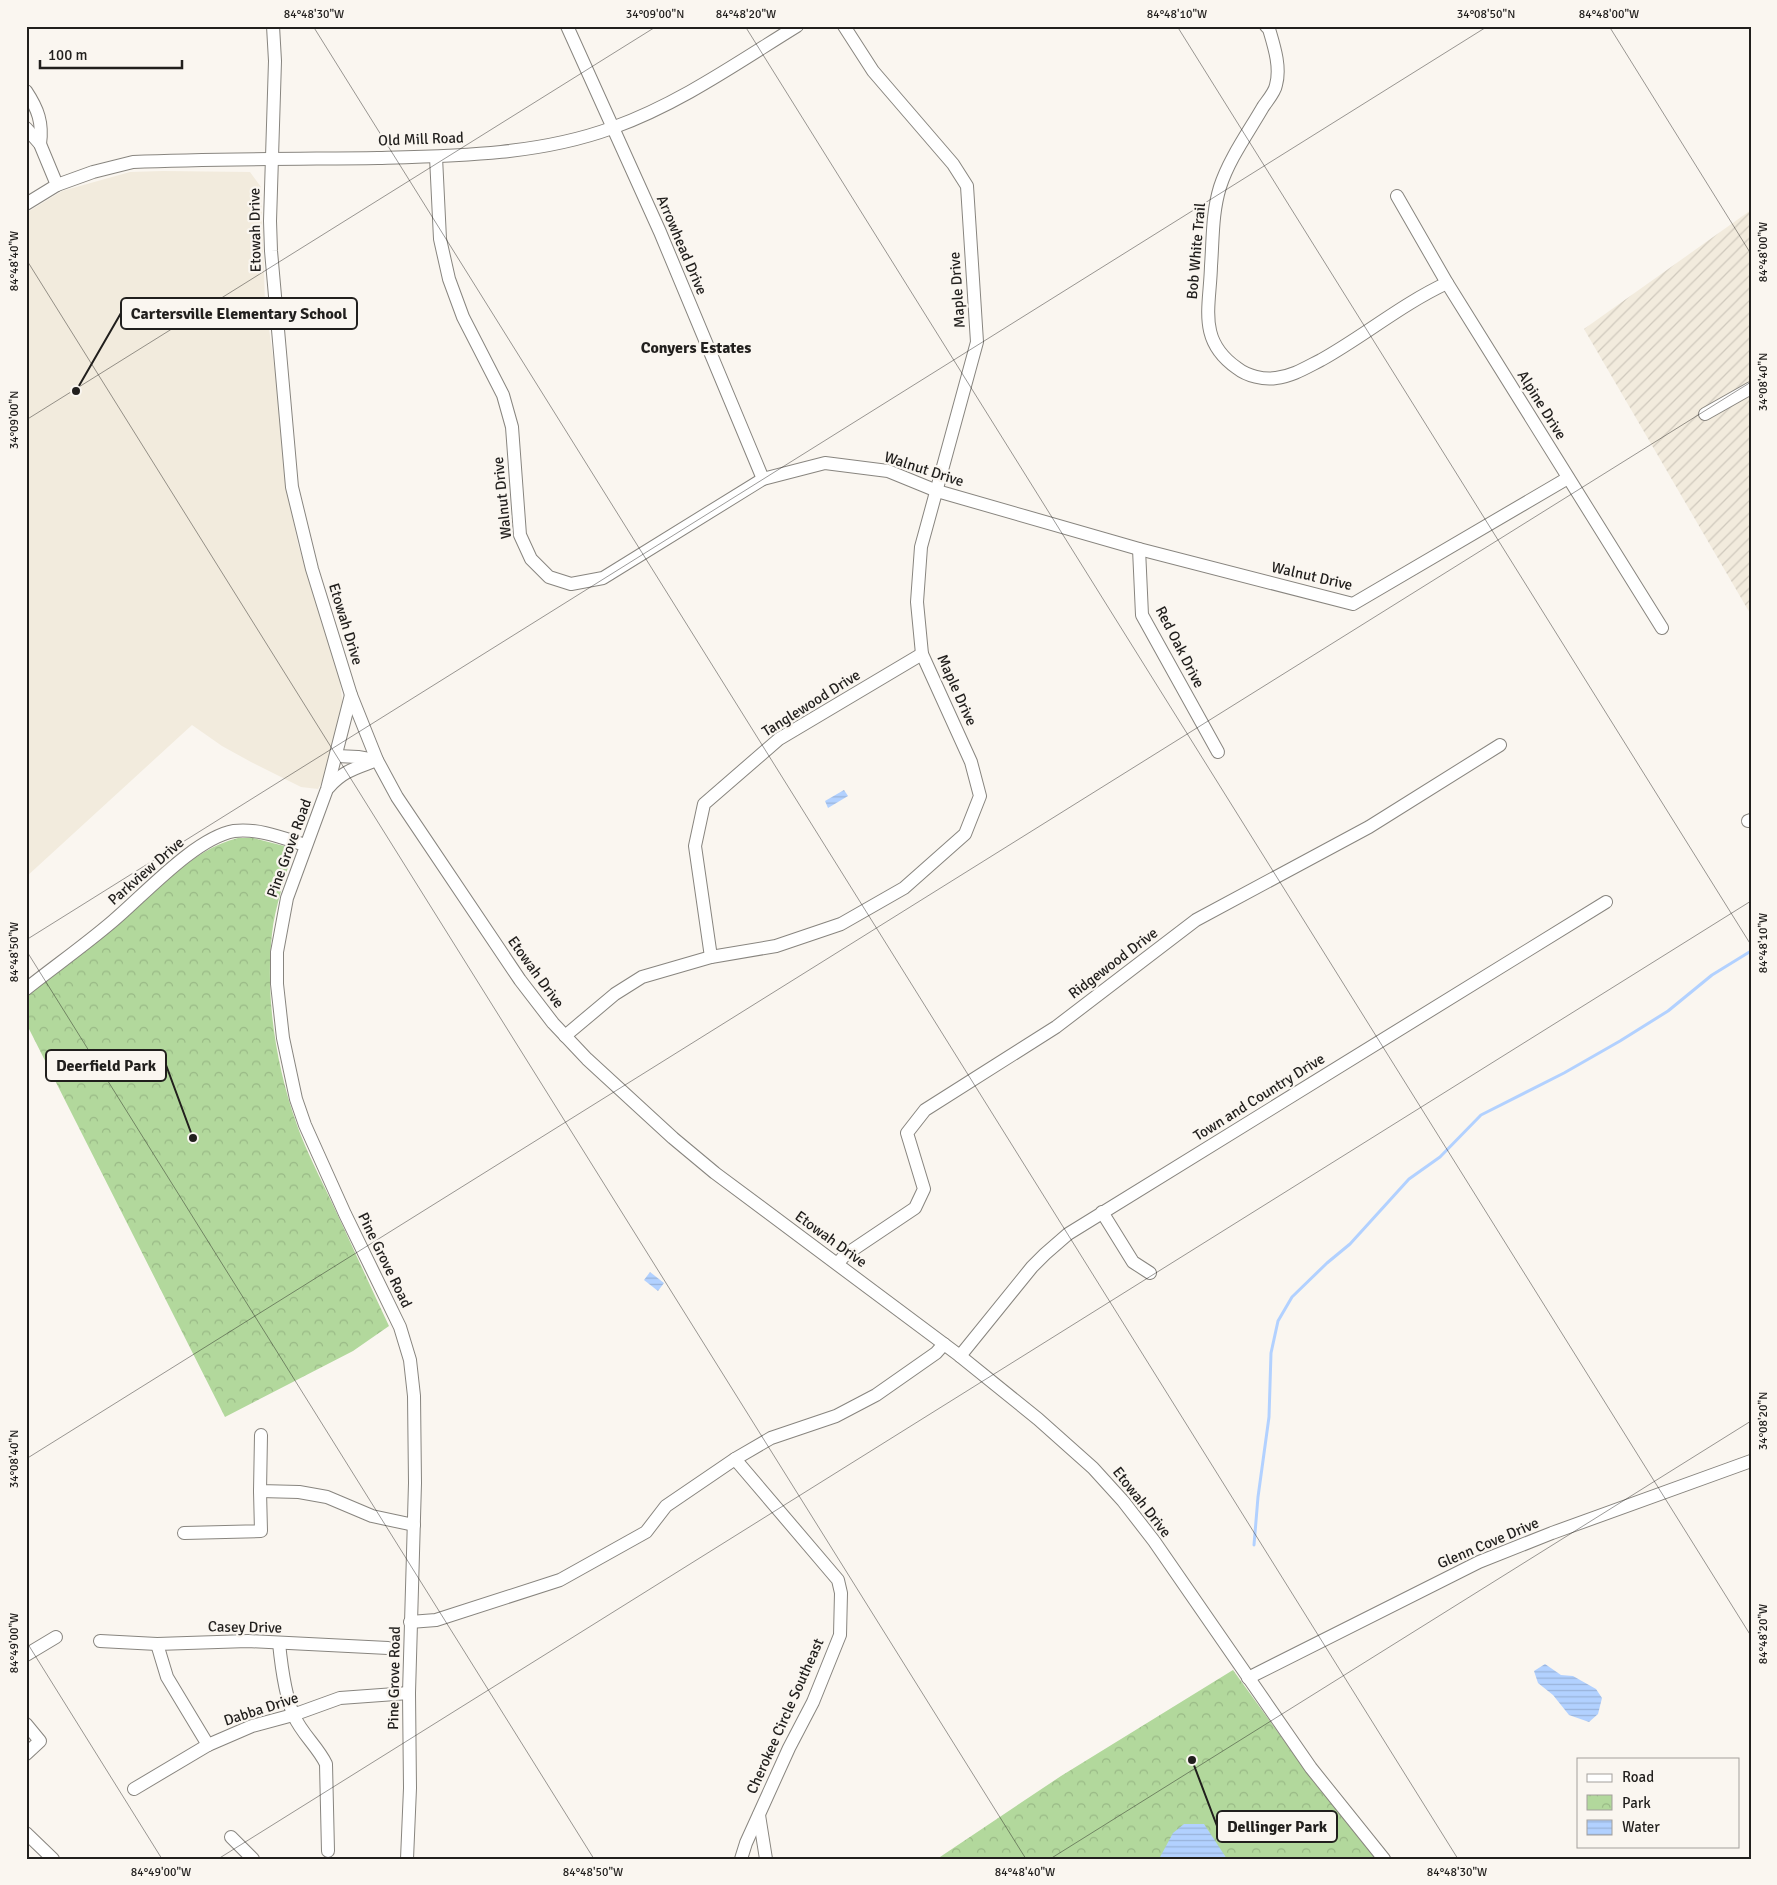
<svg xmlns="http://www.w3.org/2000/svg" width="1777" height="1885" viewBox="0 0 1777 1885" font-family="Signika,sans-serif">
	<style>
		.built { fill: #f2ebdd }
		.industrial { fill: url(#industrial-furrows) }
		.park { fill: url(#park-crowns) }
		.water { fill: url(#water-rules) }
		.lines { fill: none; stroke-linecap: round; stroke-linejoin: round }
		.stream { stroke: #b2d1ff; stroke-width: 3 }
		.minor-casing { stroke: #88857f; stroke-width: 14 }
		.minor { stroke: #fff; stroke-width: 12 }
		.ticks { fill: none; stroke: #211f1d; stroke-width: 1; stroke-opacity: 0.45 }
		.labels { text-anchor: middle; stroke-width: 4.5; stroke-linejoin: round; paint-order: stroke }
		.street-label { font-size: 15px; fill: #211f1d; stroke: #faf6f0 }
		.neighbourhood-label { font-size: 16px; font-weight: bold; fill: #211f1d; stroke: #faf6f0 }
		.leader { fill: none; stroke: #211f1d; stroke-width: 2 }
		.callout-dot { fill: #211f1d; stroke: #faf6f0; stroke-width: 2 }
		.callout { fill: #faf6f0; stroke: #211f1d; stroke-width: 2 }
		.callout-label { font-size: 16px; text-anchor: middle; font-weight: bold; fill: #211f1d }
		.neatline { fill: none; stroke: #211f1d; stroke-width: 2 }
		.ticks-label { font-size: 12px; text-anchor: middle; fill: #211f1d }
	</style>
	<defs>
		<pattern id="industrial-furrows" width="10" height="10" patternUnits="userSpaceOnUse" patternTransform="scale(1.25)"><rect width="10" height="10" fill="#f2ebdd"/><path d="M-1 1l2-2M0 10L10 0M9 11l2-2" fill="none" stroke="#cfc9bd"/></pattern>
		<pattern id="park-crowns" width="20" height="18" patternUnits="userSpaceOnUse" patternTransform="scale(1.25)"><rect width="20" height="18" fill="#b2d89c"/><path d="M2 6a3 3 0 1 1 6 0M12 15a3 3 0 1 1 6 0" fill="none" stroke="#99b986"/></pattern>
		<pattern id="water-rules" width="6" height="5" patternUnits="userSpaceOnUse" patternTransform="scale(1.25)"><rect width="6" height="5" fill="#b2d1ff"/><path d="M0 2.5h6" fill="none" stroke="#99b3da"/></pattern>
	</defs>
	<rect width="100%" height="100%" fill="#faf6f0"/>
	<polygon class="built" points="163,171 250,172 261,187 265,302 276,377 287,490 298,544 333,655 340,681 343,708 329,770 318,789 301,787 251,762 222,746 192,725 26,877 26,213 62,191 130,172"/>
	<polygon class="industrial" points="1751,210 1751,615 1584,329"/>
	<g class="park">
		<path d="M238,838H253L292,848V853C285,880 275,906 272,934C265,997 276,1066 297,1125C307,1153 321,1179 333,1205C352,1245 370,1286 389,1326L353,1351L225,1417L26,1023V996C57,972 88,949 118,925C154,895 191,849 238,838Z"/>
		<polygon points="1233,1670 1316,1785 1333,1804 1376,1859 937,1859 1061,1776"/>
	</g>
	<g class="water">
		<polygon points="844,790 848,796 828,808 825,801"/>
		<polygon points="650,1272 664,1283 658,1291 644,1280"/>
		<polygon points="1545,1664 1561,1675 1573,1676 1596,1689 1602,1698 1598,1714 1589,1722 1569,1715 1553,1695 1538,1683 1534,1671"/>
		<polygon points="1184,1824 1204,1824 1227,1859 1159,1859 1173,1833"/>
	</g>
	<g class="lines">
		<polyline class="stream" points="1254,1545 1258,1497 1269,1417 1271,1353 1278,1321 1292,1297 1327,1263 1350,1244 1409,1179 1440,1157 1481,1115 1564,1073 1620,1041 1668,1011 1712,975 1751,951"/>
		<g class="minor-casing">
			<g id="minor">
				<polyline points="273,26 275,61 270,221 271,251 292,487 312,569 351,695 377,760 397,797 520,980 553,1023 587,1059 673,1138 715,1173 960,1356 1038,1419 1093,1468 1123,1501 1154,1541 1311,1768 1384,1859"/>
				<polyline points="567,26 660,232 763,479"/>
				<path d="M1266,26L1269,29C1274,46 1281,67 1276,85C1275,92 1267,101 1263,107C1248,133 1229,159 1220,187C1212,213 1213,239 1211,266C1210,307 1197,340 1237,368C1247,376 1264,380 1276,378C1293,376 1307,367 1321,360C1364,336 1402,304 1447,283"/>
				<path d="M26,91C38,109 43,123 40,144"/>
				<polyline points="26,128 40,144 57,185"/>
				<polyline points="436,157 440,239 449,279 463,317 503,395 512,427 520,535 531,559 549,577 571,584 603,578 763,479 825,463 888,471 937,491 1139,549 1353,604 1568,478"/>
				<polyline points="1397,196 1447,283 1662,628"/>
				<path d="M26,204L57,185L93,172L133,162C214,159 296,159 378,158C456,156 538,155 612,128C679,104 737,63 797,26"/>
				<polyline points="1705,414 1751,388"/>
				<polyline points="1139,549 1142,615 1218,752"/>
				<polyline points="351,695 327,789 287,898 277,952 277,984 283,1038 296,1099 305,1125 345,1214 400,1327 410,1360 414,1396 415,1483 409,1693 410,1788 407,1859"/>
				<polyline points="337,756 358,757 375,760"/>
				<path d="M329,787C344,770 357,768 377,760"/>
				<polyline points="1748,821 1751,820"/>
				<polyline points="711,957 695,846 704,804 779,739 922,654"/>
				<path d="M26,989C55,966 85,945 113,921C144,895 195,838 234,831C258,828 283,838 305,845"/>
				<polyline points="565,1036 615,994 642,977 711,957 776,946 841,924 904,888 965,834 980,796 971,762 922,654 917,602 921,547 977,342 967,186 953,164 873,71 844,26"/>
				<polyline points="1102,1212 1133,1262 1150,1273"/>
				<polyline points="838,1263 845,1255 915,1208 924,1189 907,1133 925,1110 1056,1027 1196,920 1369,827 1500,745"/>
				<polyline points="960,1356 1032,1267 1045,1254 1068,1234 1606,902"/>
				<polyline points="261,1435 260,1491 299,1492 327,1497 372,1516 414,1525"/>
				<polyline points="735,1459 838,1580 841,1593 840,1635 813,1702 789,1748 746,1843 741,1859"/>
				<polyline points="184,1533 261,1531 260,1491"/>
				<polyline points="410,1622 436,1620 560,1580 646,1532 666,1506 735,1459 771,1438 836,1416 876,1395 936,1353 944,1344"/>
				<polyline points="100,1641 157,1644 248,1641 388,1648"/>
				<path d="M279,1643C281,1663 286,1698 294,1716C302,1734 318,1747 326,1764L328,1851"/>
				<polyline points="157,1644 167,1677 208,1745"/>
				<polyline points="26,1655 56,1637"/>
				<polyline points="1248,1678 1479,1562 1552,1533 1751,1461"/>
				<polyline points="26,1724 40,1741 26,1754"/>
				<polyline points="134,1789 208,1745 252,1726 293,1715 340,1698 409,1693"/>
				<polyline points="759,1815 766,1859"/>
				<polyline points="26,1833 53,1859"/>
				<polyline points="231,1837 253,1859"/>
			</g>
		</g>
		<use href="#minor" class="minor"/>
	</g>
	<path class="ticks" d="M313,26L1458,1859M745,26L1751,1636M1177,26L1751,945M1609,26L1751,254M26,259L1026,1859M26,420L657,26M26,940L1488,26M26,950L594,1859M26,1459L1751,382M26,1641L162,1859M218,1859L1751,901M1050,1859L1751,1421"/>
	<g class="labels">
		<g class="street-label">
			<text transform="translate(421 139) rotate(-2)" y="5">Old Mill Road</text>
			<text transform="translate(255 230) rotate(-91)" y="5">Etowah Drive</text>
			<text transform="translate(682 245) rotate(67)" y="5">Arrowhead Drive</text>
			<text transform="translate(1196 251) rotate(-85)" y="5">Bob White Trail</text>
			<text transform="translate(957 290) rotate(-94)" y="5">Maple Drive</text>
			<text transform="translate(1542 405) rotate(58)" y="5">Alpine Drive</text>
			<text transform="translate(924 469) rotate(18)" y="5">Walnut Drive</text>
			<text transform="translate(502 498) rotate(-96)" y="5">Walnut Drive</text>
			<text transform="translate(1312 576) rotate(13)" y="5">Walnut Drive</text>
			<text transform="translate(346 624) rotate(73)" y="5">Etowah Drive</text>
			<text transform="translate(1180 647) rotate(63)" y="5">Red Oak Drive</text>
			<text transform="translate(957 690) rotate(66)" y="5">Maple Drive</text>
			<text transform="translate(811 703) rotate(-32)" y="5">Tanglewood Drive</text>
			<text transform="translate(289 848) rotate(-70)" y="5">Pine Grove Road</text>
			<text transform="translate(146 871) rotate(-41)" y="5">Parkview Drive</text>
			<text transform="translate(1113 963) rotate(-37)" y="5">Ridgewood Drive</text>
			<text transform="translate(536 972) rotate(54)" y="5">Etowah Drive</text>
			<text transform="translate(1259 1097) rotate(-32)" y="5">Town and Country Drive</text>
			<text transform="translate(831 1239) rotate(36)" y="5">Etowah Drive</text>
			<text transform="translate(385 1260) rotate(64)" y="5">Pine Grove Road</text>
			<text transform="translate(1142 1502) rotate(52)" y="5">Etowah Drive</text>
			<text transform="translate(1488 1543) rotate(-23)" y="5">Glenn Cove Drive</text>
			<text transform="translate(245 1627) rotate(1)" y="5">Casey Drive</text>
			<text transform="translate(394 1678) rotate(-89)" y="5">Pine Grove Road</text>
			<text transform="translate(261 1709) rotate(-18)" y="5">Dabba Drive</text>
			<text transform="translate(785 1716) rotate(-66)" y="5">Cherokee Circle Southeast</text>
		</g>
		<g class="neighbourhood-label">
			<text x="696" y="353">Conyers Estates</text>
		</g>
	</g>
	<path class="leader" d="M76 391L121 313M193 1138L166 1065M1192 1760L1217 1826"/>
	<g class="callout-dot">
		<circle cx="76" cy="391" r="5"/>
		<circle cx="193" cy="1138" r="5"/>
		<circle cx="1192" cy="1760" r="5"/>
	</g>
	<g class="callout">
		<rect x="121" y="298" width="236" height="31" rx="5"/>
		<rect x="46" y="1050" width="120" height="31" rx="5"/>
		<rect x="1217" y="1811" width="120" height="31" rx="5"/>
	</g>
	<g class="callout-label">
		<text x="239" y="319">Cartersville Elementary School</text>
		<text x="106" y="1071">Deerfield Park</text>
		<text x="1277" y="1832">Dellinger Park</text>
	</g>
	<rect width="1777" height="1885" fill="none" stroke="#faf6f0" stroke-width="55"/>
	<rect x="1577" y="1758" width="162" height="90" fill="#faf6f0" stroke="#a3a09c"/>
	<rect x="1587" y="1774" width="25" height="8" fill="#ffffff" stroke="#a3a09c"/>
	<text x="1622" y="1782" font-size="15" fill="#211f1d">Road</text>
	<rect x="1587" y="1795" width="25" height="15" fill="url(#park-crowns)" stroke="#a3a09c"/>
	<text x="1622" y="1808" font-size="15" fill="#211f1d">Park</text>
	<rect x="1587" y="1820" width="25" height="15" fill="url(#water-rules)" stroke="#a3a09c"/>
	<text x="1622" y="1832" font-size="15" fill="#211f1d">Water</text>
	<path d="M40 60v8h142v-8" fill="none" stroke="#211f1d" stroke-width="2.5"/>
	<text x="48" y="60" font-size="15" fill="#211f1d" stroke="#faf6f0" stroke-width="4" paint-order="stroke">100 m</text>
	<rect x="28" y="28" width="1722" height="1830" class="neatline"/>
	<g class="ticks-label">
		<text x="314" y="18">84°48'30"W</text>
		<text x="655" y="18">34°09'00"N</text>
		<text x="746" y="18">84°48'20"W</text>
		<text x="1177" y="18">84°48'10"W</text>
		<text x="1486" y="18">34°08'50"N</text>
		<text x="1609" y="18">84°48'00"W</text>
		<text transform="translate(1763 252) rotate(-90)" y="4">84°48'00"W</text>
		<text transform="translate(14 261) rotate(-90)" y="4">84°48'40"W</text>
		<text transform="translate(1763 382) rotate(-90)" y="4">34°08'40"N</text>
		<text transform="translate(14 420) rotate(-90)" y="4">34°09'00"N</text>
		<text transform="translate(1763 943) rotate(-90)" y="4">84°48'10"W</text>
		<text transform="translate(14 952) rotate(-90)" y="4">84°48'50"W</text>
		<text transform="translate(1763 1421) rotate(-90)" y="4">34°08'20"N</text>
		<text transform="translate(14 1459) rotate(-90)" y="4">34°08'40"N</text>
		<text transform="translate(1763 1634) rotate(-90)" y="4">84°48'20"W</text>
		<text transform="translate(14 1643) rotate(-90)" y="4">84°49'00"W</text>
		<text x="161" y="1876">84°49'00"W</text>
		<text x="593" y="1876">84°48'50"W</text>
		<text x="1025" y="1876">84°48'40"W</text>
		<text x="1457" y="1876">84°48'30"W</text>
	</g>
</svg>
